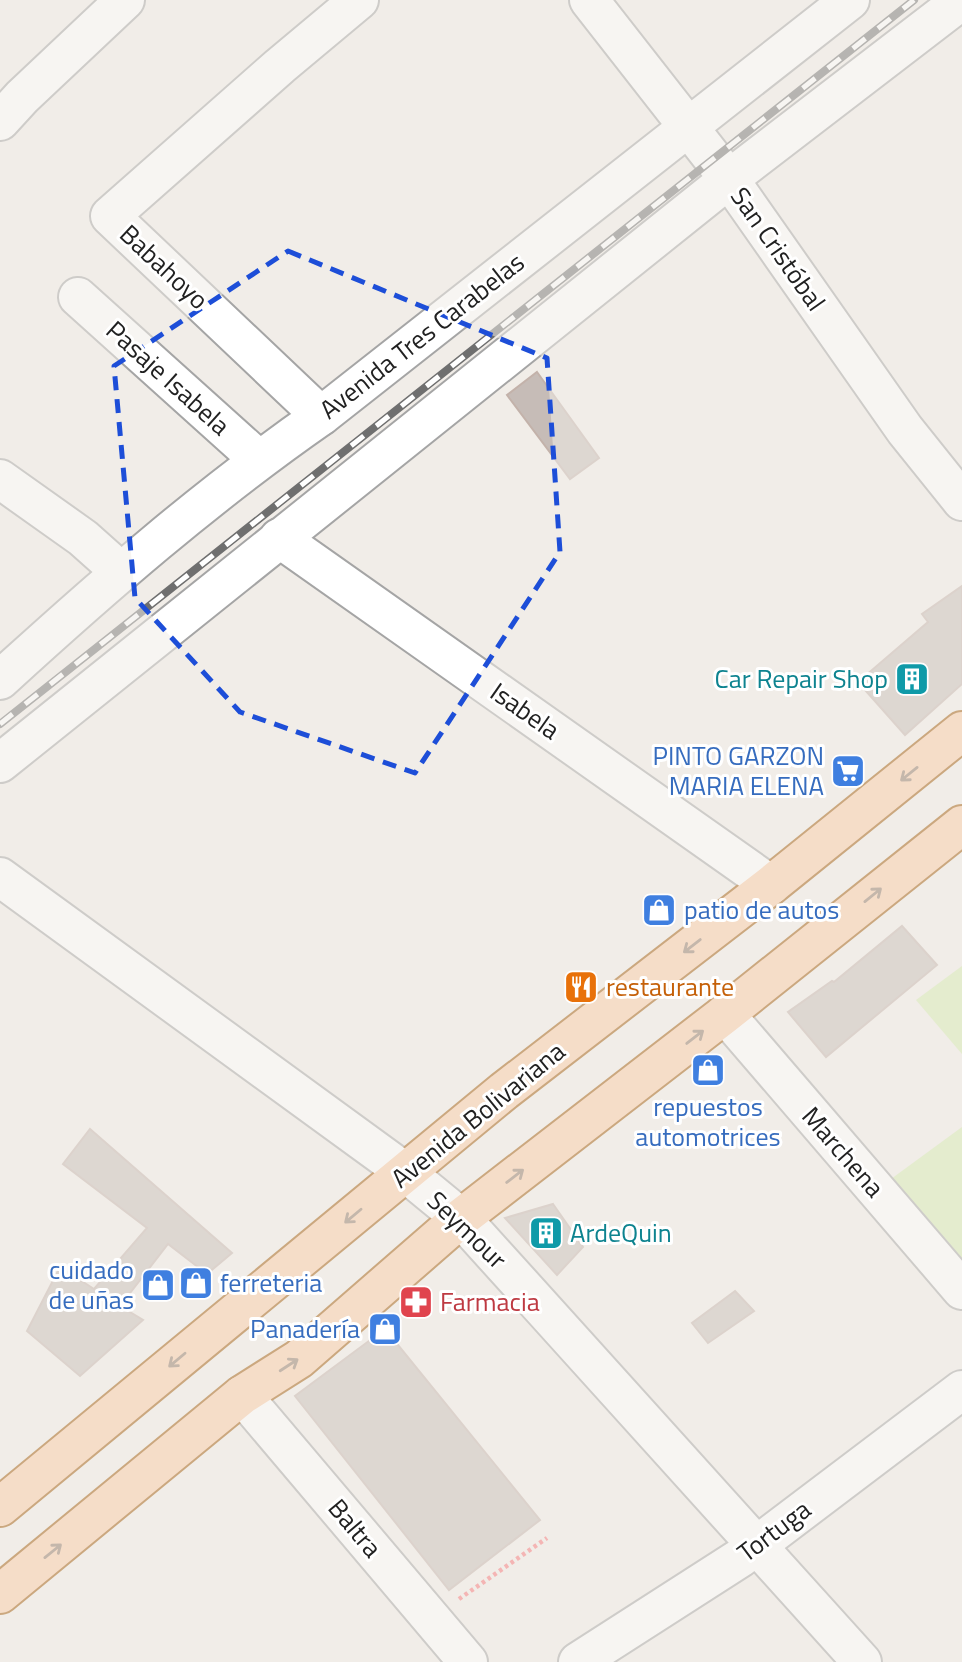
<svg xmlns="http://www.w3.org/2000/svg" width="962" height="1662" viewBox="0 0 962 1662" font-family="'Titillium Web',sans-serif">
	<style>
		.grass { fill: #d5eaaf }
		.building { fill: #c6bcb7; stroke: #c3b2aa; stroke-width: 2 }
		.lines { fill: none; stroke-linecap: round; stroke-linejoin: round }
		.minor-casing { stroke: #a5a5a5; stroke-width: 42 }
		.major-casing { stroke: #9d5401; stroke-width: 42 }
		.path { stroke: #f97176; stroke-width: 4.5; stroke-dasharray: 3.5 3.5; stroke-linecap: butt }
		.minor { stroke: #fff; stroke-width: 38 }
		.major { stroke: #fbc9a3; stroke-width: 38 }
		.rail-casing { stroke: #6f6f6f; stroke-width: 8 }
		.rail { stroke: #fff; stroke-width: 5; stroke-dasharray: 16; stroke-linecap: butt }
		.oneway { stroke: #8e7562 }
		.marked { fill: none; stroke: #1d4ed8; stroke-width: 5; stroke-dasharray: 14 9; stroke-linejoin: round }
		.labels { text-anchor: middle; stroke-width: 6; stroke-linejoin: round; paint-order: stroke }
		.street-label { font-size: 26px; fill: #212121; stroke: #fff }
		.culture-label { font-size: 26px; fill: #0d838f; stroke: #fff; text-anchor: end }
		.shop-label { font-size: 26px; fill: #366cbe; stroke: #fff; text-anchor: end }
		.food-label { font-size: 26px; fill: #c56008; stroke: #fff; text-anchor: start }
		.health-label { font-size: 26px; fill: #be3a42; stroke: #fff; text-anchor: start }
	</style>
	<rect width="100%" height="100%" fill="#f1ede8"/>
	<g class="grass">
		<polygon points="962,966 962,1054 916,1000"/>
		<polygon points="962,1127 962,1286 876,1190"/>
	</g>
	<g class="building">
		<polygon points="537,372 599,458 570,479 507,395"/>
		<polygon points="962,586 962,684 905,735 858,682 928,622 922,614"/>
		<polygon points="902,926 937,965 826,1057 788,1012 832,981 834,982"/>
		<polygon points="90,1129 232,1253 207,1274 168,1244 120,1306 143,1320 80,1376 27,1331 60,1267 94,1289 147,1228 63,1164"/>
		<polygon points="553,1204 583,1247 557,1275 505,1218"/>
		<polygon points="735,1291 754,1311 708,1343 692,1323"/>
		<polygon points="385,1329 540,1520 449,1590 295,1396"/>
	</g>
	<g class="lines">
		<g class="minor-casing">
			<g id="minor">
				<polyline points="589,0 729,179 905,430 962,501"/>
				<polyline points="0,121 22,97 125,0"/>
				<polyline points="78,297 258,459"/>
				<polyline points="321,416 110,216 280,66 359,0"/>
				<polyline points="0,479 83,538 120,571"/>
				<polyline points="279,538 771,885"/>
				<path d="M0,680C103,586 206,496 321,416L850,0"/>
				<polyline points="0,763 729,179 962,0"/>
				<polyline points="0,877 405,1172 461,1218 862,1662"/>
				<polyline points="725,1014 962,1290"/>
				<polyline points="242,1395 468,1662"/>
				<polyline points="578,1662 740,1558 962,1390"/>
			</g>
		</g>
		<g class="major-casing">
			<g id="major">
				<polyline points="0,1507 504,1091 771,885 962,731"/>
				<polyline points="0,1594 242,1395 299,1359 461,1218 725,1014 962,825"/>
			</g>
		</g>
		<polyline class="path" points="459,1599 547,1538"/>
		<use href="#minor" class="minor"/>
		<use href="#major" class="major"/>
		<g class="rail-casing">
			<polyline id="rail" points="0,724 914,0"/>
		</g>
		<use href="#rail" class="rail"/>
	</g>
	<defs><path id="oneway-shaft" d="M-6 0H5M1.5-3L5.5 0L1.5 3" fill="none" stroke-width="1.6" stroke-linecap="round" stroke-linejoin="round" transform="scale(1.75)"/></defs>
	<g class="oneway">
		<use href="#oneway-shaft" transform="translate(909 774) rotate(141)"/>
		<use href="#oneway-shaft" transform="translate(873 895) rotate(-39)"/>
		<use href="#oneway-shaft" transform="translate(692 946) rotate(142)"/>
		<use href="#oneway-shaft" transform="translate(695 1037) rotate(-38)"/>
		<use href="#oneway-shaft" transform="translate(515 1176) rotate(-38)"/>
		<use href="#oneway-shaft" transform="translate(353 1216) rotate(140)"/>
		<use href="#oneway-shaft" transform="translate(177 1360) rotate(140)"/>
		<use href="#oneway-shaft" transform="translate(289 1365) rotate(-33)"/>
		<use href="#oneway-shaft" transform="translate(53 1551) rotate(-39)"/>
	</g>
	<path d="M0 0H962V1662H0ZM288,251L547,358L560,552L415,773L240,712L135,598L114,366Z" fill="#f1ede8" fill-opacity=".55" fill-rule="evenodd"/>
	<path class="marked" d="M288,251L547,358L560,552L415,773L240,712L135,598L114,366Z"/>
	<defs>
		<g id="building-square" transform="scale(1.75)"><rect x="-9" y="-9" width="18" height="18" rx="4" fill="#0f9aa8" stroke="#fff"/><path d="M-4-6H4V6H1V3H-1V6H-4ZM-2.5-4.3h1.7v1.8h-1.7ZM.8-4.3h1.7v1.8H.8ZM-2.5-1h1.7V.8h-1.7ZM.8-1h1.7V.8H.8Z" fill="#fff"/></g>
		<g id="supermarket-square" transform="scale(1.75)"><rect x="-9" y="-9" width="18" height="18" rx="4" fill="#3f7fe0" stroke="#fff"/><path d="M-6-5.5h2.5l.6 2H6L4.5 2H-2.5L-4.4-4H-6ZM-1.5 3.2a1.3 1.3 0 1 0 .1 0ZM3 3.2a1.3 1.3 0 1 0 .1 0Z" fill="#fff"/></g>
		<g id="shop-square" transform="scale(1.75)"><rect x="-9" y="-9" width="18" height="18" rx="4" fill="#3f7fe0" stroke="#fff"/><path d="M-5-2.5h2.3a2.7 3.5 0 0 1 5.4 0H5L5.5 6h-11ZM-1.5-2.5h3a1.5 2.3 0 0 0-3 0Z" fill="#fff"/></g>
		<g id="restaurant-square" transform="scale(1.75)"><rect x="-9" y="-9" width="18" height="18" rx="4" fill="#e8710a" stroke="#fff"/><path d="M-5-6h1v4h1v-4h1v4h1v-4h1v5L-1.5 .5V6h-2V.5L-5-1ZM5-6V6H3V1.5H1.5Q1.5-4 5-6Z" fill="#fff"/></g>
		<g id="pharmacy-square" transform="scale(1.75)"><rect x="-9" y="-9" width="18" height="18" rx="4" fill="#e0444e" stroke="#fff"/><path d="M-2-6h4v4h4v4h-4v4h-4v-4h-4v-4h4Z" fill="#fff"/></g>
	</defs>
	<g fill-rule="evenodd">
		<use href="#building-square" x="912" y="679"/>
		<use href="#supermarket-square" x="848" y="771"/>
		<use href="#shop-square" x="659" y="910"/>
		<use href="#restaurant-square" x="581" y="987"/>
		<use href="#shop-square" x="708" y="1070"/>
		<use href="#building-square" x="546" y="1233"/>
		<use href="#shop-square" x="196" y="1283"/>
		<use href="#shop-square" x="158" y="1285"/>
		<use href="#pharmacy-square" x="416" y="1302"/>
		<use href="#shop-square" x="385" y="1329"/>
	</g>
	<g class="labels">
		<g class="street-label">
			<text transform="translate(778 249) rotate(55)" y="9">San Cristóbal</text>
			<text transform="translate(164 267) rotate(43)" y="9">Babahoyo</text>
			<text transform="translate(422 336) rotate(-38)" y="9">Avenida Tres Carabelas</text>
			<text transform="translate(168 378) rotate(42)" y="9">Pasaje Isabela</text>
			<text transform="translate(525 711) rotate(35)" y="9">Isabela</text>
			<text transform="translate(478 1115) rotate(-39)" y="9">Avenida Bolivariana</text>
			<text transform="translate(843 1152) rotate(49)" y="9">Marchena</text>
			<text transform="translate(467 1230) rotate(44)" y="9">Seymour</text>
			<text transform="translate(355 1528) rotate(50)" y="9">Baltra</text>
			<text transform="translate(774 1531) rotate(-37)" y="9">Tortuga</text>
		</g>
		<g class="culture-label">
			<text x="888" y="688">Car Repair Shop</text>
			<text x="570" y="1242" text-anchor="start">ArdeQuin</text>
		</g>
		<g class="shop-label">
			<text x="824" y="765">PINTO GARZON<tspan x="824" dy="30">MARIA ELENA</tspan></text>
			<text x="684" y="919" text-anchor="start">patio de autos</text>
			<text x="708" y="1116" text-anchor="middle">repuestos<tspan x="708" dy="30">automotrices</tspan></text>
			<text x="134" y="1279">cuidado<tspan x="134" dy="30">de uñas</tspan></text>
			<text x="220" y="1292" text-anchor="start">ferreteria</text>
			<text x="360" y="1338">Panadería</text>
		</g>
		<g class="food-label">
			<text x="606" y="996">restaurante</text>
		</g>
		<g class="health-label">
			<text x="440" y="1311">Farmacia</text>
		</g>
	</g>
</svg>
